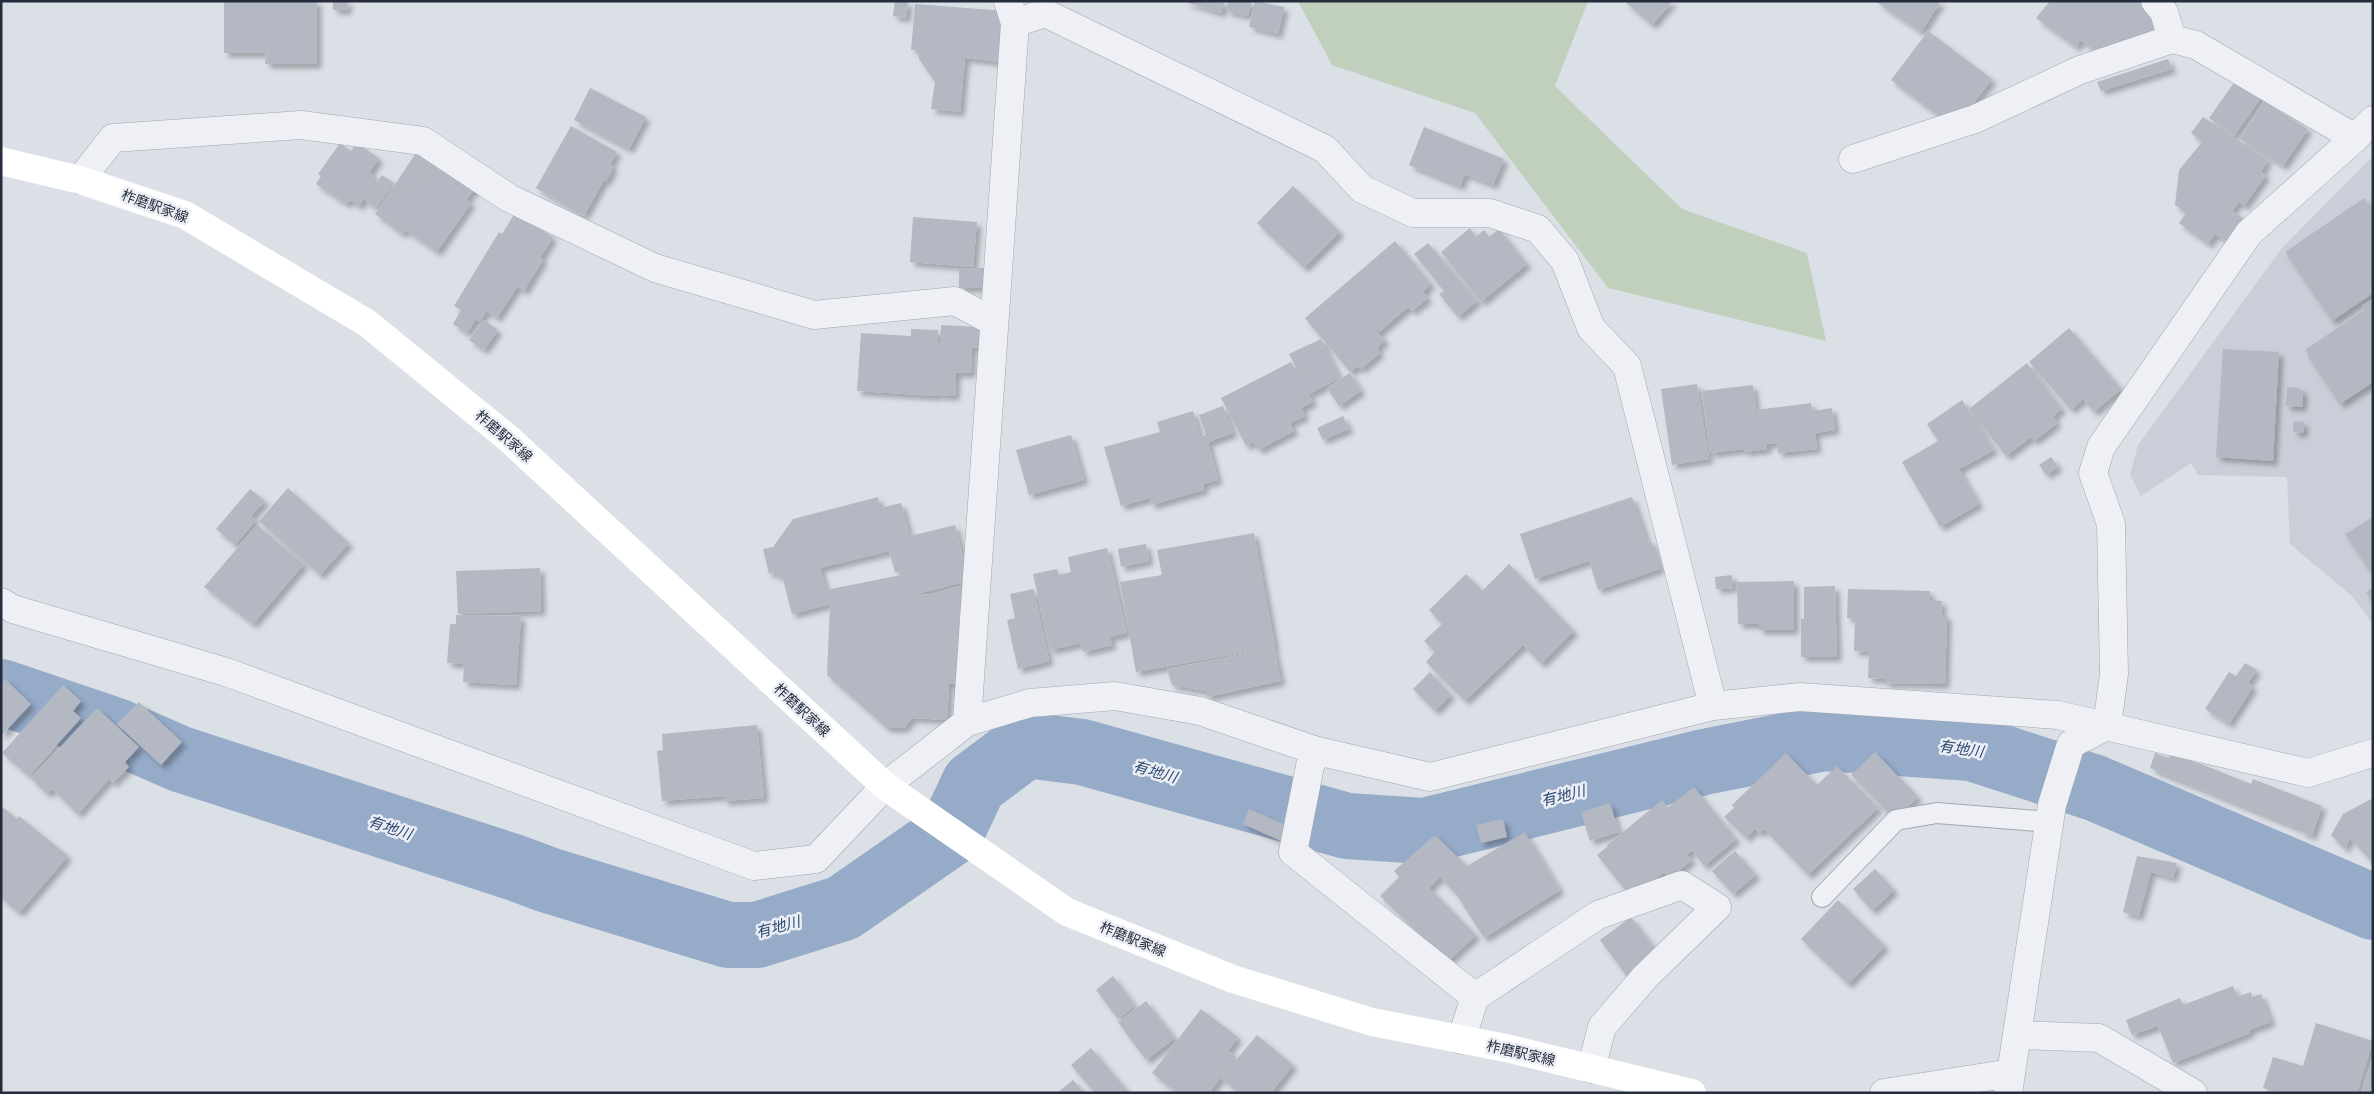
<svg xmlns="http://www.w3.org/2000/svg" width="2374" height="1094" viewBox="0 0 2374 1094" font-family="'IBM Plex Sans','Noto Sans JP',sans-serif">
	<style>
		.built { fill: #c9ced8 }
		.green { fill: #c0d0bc }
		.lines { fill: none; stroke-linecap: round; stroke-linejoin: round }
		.river { stroke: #95abc8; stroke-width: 66 }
		.building { fill: #b3b8c3; fill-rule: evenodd; filter: url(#shadow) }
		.service-casing { stroke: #a1a6b0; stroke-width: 22 }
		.minor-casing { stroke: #a1a6b0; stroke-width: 29 }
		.tertiary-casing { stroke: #a1a6b0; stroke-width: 29 }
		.service { stroke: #eef0f5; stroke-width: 20 }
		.minor { stroke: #eef0f5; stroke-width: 28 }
		.tertiary { stroke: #eef0f5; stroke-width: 28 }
		.secondary { stroke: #fff; stroke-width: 28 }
		.labels { text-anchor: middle; stroke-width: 5; stroke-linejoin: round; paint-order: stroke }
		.street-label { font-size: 14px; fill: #252d3d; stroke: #ebeef4 }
		.water-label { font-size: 15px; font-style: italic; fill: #2e4971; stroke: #ebeef4 }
	</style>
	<defs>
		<filter id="shadow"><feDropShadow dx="4.5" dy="4.5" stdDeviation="2.5" flood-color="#0004"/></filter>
	</defs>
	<rect width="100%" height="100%" fill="#dbdfe6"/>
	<polygon class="built" points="2373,156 2373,624 2353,597 2290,544 2287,477 2198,475 2191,463 2141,496 2130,475 2138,445 2282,248"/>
	<polygon class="green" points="1298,1 1588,1 1555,86 1682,209 1807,253 1826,341 1608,288 1475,113 1332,65"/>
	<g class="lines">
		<polyline class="river" points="1,692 116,731 180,759 513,867 548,880 728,935 757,935 843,908 951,833 974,784 1026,745 1082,752 1347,826 1424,831 1704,762 1825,738 1972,748 2095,788 2373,907"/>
	</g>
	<g class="building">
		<polygon points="224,1 317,1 317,64 265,64 266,53 224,53"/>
		<polygon points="333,1 348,1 347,10 333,10"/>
		<polygon points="895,1 908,2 906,18 893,16"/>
		<polygon points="1182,1 1225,1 1221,13"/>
		<polygon points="1228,1 1252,1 1248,16 1226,11"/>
		<polygon points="1255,1 1284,7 1278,34 1249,27"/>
		<polygon points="1624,1 1673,1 1652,25"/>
		<polygon points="1875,1 1941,1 1921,32"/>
		<polygon points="2050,1 2146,1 2172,33 2099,54 2081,40 2076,47 2036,18"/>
		<polygon points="915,4 1005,11 1000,62 965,58 960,112 931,109 935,82 919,59 919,50 911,50"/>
		<polygon points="1928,31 1992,79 1964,116 1957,110 1948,123 1891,80"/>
		<polygon points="2168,59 2172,69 2101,91 2097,82"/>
		<polygon points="2238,77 2263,95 2234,136 2209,118"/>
		<polygon points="590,88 646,117 629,149 574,120"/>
		<polygon points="2264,101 2308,129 2283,166 2240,139"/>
		<polygon points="2203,117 2268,160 2261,172 2266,175 2244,206 2239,202 2232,211 2246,220 2230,244 2215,234 2208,244 2179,223 2186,213 2175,205 2179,170 2202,142 2191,133"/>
		<polygon points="571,126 617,152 610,165 614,166 606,182 604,180 584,216 536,188"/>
		<polygon points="1424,127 1504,159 1493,185 1465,174 1460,186 1409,165"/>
		<polygon points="340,143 351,151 356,143 379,158 369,173 378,179 359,206 350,200 346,204 316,184 321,176 318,174"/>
		<polygon points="420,147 432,155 386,222 375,214"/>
		<polygon points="434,155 477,186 466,200 471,203 437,252 405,230 402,234 386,222"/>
		<polygon points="382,175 394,183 376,208 365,200"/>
		<polygon points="1293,186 1340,232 1304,268 1257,223"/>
		<polygon points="2364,198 2373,211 2373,293 2332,321 2285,252"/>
		<polygon points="515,213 553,237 540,258 543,260 524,291 517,287 497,318 486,311 480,322 476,319 467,333 453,324 461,310 454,306 499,232 502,234"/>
		<polygon points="913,217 977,222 973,267 910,262"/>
		<polygon points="1470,228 1476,237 1484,230 1489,237 1499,229 1527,264 1481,302 1441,252"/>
		<polygon points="1395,241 1431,284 1423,292 1428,298 1412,311 1408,307 1378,333 1385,340 1377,348 1380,353 1361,369 1358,366 1350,372 1305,318"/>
		<polygon points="1428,243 1477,301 1458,317 1439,294 1444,291 1414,254"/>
		<rect x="959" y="268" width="27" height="20"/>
		<polygon points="2373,299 2373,382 2340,404 2308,357 2309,356 2305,350 2364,310 2362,306"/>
		<polygon points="484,320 498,330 484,350 469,340"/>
		<polygon points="941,325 980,327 980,348 972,347 971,373 956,373 955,396 938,395 939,368 937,396 857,391 861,333 911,336 911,329 938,330 938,343 940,343"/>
		<polygon points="2069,328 2121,389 2094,412 2083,399 2071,410 2029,362"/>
		<polygon points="1321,339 1340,378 1309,394 1289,354"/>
		<polygon points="2223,349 2279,352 2273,461 2216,457"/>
		<polygon points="1291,362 1313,402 1301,408 1305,416 1290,423 1294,431 1258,450 1254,442 1246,446 1221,398"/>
		<polygon points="2027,363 2062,409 2053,416 2057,423 2034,441 2031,437 2006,456 1969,409"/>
		<polygon points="1350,373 1361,391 1339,406 1327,388"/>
		<polygon points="1697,384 1709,459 1672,465 1661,389"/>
		<polygon points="1753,385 1756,410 1811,403 1812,411 1832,408 1835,430 1815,433 1817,449 1778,453 1777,443 1767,444 1767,449 1744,452 1744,449 1710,453 1702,391"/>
		<polygon points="2287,387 2299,388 2303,392 2302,407 2286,406"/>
		<polygon points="1962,400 1994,450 1959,469 1979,504 1940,527 1902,462 1938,441 1927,424"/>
		<polygon points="1223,406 1233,433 1208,442 1218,480 1203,484 1204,490 1151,505 1150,498 1121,506 1104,447 1160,432 1157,422 1193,411 1200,437 1206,435 1199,415"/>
		<polygon points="1343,416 1349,429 1323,440 1317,428"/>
		<polygon points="2294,421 2304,422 2303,433 2293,432"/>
		<polygon points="1071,435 1084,480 1029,495 1016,450"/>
		<polygon points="2051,457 2058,467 2046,475 2039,465"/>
		<polygon points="288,488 349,543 320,575 259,521"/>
		<polygon points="250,489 265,501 251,516 256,520 235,545 216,529"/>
		<path d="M878,497L880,508L901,503L910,536L955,525L969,581L916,594L929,595L967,584L961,684H949L947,720L912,718L904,728H887L827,675L830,604L792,614L782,575L777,577L776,572L769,574L763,549L773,547L793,519ZM889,551L895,572L911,573L826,590L820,568Z"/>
		<polygon points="1632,497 1647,542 1651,541 1660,569 1598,590 1589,561 1535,579 1520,534"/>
		<polygon points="2373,517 2373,576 2345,534"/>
		<polygon points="257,525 304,564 253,624 204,587"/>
		<polygon points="1254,533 1275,647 1136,672 1120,582 1162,575 1157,550"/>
		<polygon points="1146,544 1149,561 1121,567 1118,549"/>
		<polygon points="1107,548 1127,633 1110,637 1112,645 1083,652 1081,643 1050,650 1033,574 1057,569 1059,575 1071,572 1068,557"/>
		<polygon points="1509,564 1574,631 1541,664 1523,645 1465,701 1426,662 1435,652 1424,641 1442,624 1429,610 1466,574 1482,591"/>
		<polygon points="540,568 541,611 458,614 456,571"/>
		<polygon points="1732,575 1733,588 1716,589 1715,577"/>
		<polygon points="1794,581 1794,630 1759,630 1759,624 1738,624 1737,582"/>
		<polygon points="1835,586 1837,657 1801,657 1801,619 1804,619 1804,587"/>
		<polygon points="2373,588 2373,603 2366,592"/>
		<polygon points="1034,589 1049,661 1018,669 1007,620 1015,618 1010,594"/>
		<polygon points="1848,589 1930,591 1930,600 1942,601 1941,615 1947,615 1945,684 1885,683 1885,679 1868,678 1869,652 1854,651 1855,619 1847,618"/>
		<polygon points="456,615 521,616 516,685 463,682 464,664 447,663 450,624 456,624"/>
		<polygon points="1274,648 1281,681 1207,697 1206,691 1172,685 1167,669"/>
		<polygon points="2245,663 2257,670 2248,683 2253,687 2229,724 2205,709 2229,672 2236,676"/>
		<polygon points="1430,672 1451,695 1435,711 1413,689"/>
		<polygon points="5,679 31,704 1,736 1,683"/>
		<polygon points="63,685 81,701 73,711 81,718 29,776 2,753"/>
		<polygon points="139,702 182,742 161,765 117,724"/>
		<polygon points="97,708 139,747 125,762 129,767 113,783 109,779 78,814 52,789 47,794 31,778"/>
		<polygon points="757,725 764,798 724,801 724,796 662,801 657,751 663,750 662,734"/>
		<polygon points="1875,752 1918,797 1894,819 1851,775"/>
		<polygon points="1786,753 1817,785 1837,766 1878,808 1808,875 1764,829 1759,833 1755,829 1746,838 1724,817 1734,808 1732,805"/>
		<polygon points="2155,753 2169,758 2170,754 2201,764 2251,784 2253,779 2322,806 2312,836 2301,832 2310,804 2300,829 2150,768"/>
		<polygon points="1694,787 1736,839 1704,866 1692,850 1687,855 1692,860 1669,878 1664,872 1643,889 1639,883 1627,892 1597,855 1608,846 1607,845 1662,800 1668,807"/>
		<polygon points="2373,798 2373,860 2371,861 2350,838 2345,849 2331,835 2343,814"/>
		<polygon points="1610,803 1619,832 1590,841 1581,812"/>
		<polygon points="1,806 17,819 19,816 68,856 19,913 1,898"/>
		<polygon points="1249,809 1288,826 1281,841 1243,824"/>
		<polygon points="1503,819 1507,837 1481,843 1476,825"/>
		<polygon points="1525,832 1560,890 1484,938 1456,894 1440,877 1429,888 1476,935 1447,962 1380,896 1399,877 1394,871 1435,835 1467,866"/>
		<polygon points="1735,851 1756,875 1733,894 1712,871"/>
		<polygon points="2137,856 2177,863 2173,878 2151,872 2139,916 2123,912"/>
		<polygon points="1875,869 1894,890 1872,911 1853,889"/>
		<polygon points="1838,900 1885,946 1848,984 1801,939"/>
		<polygon points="1631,917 1659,954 1628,978 1600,940"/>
		<polygon points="1113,976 1135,1006 1118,1019 1096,990"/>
		<polygon points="2233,986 2237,997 2251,992 2252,997 2261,994 2271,1022 2249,1030 2250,1033 2173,1063 2158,1026 2132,1035 2126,1020 2180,998 2183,1005"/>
		<polygon points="1146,1001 1175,1038 1146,1060 1118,1022"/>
		<polygon points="1201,1009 1238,1037 1228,1051 1236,1057 1209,1093 1177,1093 1152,1073"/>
		<polygon points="2316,1023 2373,1041 2357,1093 2279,1093 2263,1088 2273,1057 2303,1066"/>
		<polygon points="1257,1035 1293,1065 1271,1093 1239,1093 1221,1078"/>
		<polygon points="1091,1048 1129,1093 1095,1093 1071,1065"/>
		<polygon points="2372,1059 2373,1093 2362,1093"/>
		<polygon points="1073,1080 1084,1093 1057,1093 1063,1088"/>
	</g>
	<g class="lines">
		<g class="service-casing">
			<polyline id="service" points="1822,897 1896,820 1937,813 2050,822"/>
		</g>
		<g class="minor-casing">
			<g id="minor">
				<polyline points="1008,1 1015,23"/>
				<polyline points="2155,1 2164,12 2172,39"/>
				<polyline points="1853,159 1975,119 2080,70 2172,39 2196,45 2355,138"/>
				<polyline points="80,180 113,138 301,125 423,141 509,198 655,268 814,315 955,301 994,322"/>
				<polyline points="1,602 13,609 226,672 754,866 816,859 885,786"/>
				<polyline points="967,722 1015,23 1045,13 1325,149 1362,189 1413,213 1490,213 1538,229 1565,261 1591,328 1627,366 1713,706"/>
				<polyline points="1317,751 1310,766 1293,852 1475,997"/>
				<polyline points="2017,1035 2099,1038 2193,1093"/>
				<polyline points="1461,1040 1475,997 1598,915 1682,885 1717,907 1645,977 1602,1027 1591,1069"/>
				<polyline points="1884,1093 2011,1073"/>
				<polyline points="2008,1093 2052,805 2071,744 2107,726 2114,674 2111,524 2093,473 2101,447 2249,233 2355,138 2373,120"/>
			</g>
		</g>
		<g class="tertiary-casing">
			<polyline id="tertiary" points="885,786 967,722 1030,703 1115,696 1200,711 1317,751 1430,777 1713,706 1800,697 2058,715 2308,773 2373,753"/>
		</g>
		<use href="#service" class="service"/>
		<use href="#minor" class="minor"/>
		<use href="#tertiary" class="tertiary"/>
		<polyline class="secondary" points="1,161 80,180 185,215 367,323 509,439 885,786 1067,912 1233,979 1372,1022 1506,1048 1692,1093"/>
	</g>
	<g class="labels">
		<g class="street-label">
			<text transform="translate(155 206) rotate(20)" y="5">柞磨駅家線</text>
			<text transform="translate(504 436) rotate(41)" y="5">柞磨駅家線</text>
			<text transform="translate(802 710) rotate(43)" y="5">柞磨駅家線</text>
			<text transform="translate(1133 939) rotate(22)" y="5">柞磨駅家線</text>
			<text transform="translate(1521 1053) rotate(13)" y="5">柞磨駅家線</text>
		</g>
		<g class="water-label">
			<text transform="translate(1961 749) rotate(8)" y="5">有地川</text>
			<text transform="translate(1155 772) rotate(16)" y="5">有地川</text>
			<text transform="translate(1563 796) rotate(-14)" y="5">有地川</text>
			<text transform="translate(390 828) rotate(18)" y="5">有地川</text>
			<text transform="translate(778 927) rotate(-15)" y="5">有地川</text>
		</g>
	</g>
	<rect width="2374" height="1094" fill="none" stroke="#252d3d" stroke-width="5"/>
</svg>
